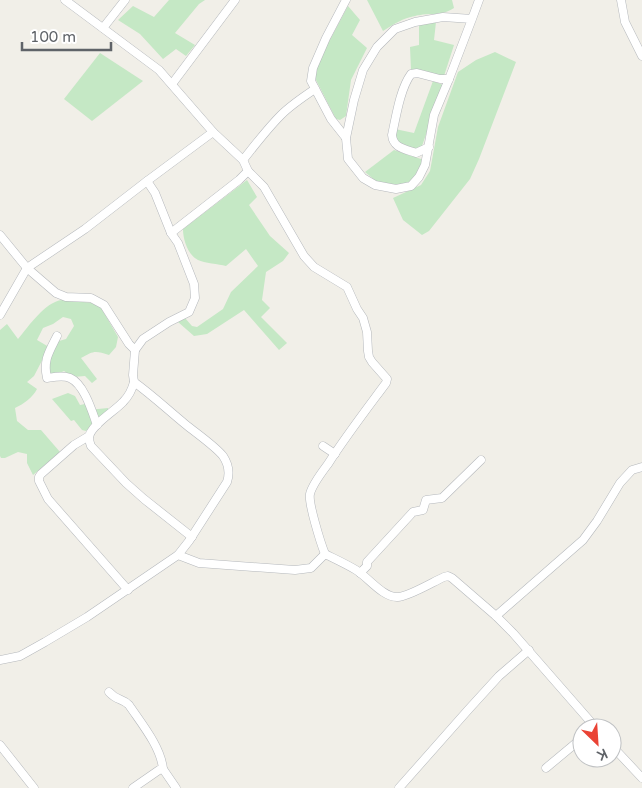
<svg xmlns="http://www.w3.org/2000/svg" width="642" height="788" viewBox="0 0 642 788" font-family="'Varela Round',sans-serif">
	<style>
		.green { fill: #c5e8c5 }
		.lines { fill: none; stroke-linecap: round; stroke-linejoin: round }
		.minor-casing { stroke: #b5b8bc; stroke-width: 9 }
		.minor { stroke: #fff; stroke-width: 8 }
	</style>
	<rect width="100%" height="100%" fill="#f1efe8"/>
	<g class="green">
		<polygon points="169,0 205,0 199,4 175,33 195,45 186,56 176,49 163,59 140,34 118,20 133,6 154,17"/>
		<path d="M367,0H452L454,8C440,17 430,12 415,16C403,18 394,24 383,31Z"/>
		<polygon points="348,6 360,20 352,35 367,48 351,80 346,116 340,120 336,119 316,80 316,66"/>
		<polygon points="436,22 434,40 454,45 444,76 411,70 410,47 419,45 419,24"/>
		<polygon points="495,52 516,62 479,159 470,179 429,231 422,235 403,220 393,198 421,185 430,171 438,127 458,72 476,60"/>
		<polygon points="100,53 143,81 92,121 64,99"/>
		<polygon points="433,81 443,85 422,146 416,149 397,143 395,129 414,133"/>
		<polygon points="394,150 424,160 416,174 410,182 396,185 377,182 365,172"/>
		<path d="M247,180L257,197L249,205L270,236L289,253L283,261L266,272L262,300L270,308L261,317L287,343L279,350L244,310L207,334L194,336L178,322L185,318L192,326L197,327L223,309L231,292L258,266L246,249L226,266C219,264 204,263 198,260C188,255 183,240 183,229Z"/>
		<path d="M62,300L94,303L100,306L118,337L116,347L109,355C95,350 93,351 81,358L97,379L92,383L85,376L73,377L64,371L55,375L50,374L48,359L59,341L66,339L74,326L71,319L63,317L53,324L43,328L37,340L49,347L34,376L27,382L37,389C33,397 24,404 15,408L17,421L28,430H41L60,452L33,475L27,463V454L18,452L5,458H1L0,456V330L7,324L18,339C29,326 45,302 62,300Z"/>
		<polygon points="68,393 75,396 80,405 85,404 88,410 108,408 108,410 86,431 82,430 74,420 71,421 52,399"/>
	</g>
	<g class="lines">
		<g class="minor-casing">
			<g id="minor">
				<polyline points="65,0 159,70 213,132 243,160 248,171 239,180 171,233"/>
				<polyline points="621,0 625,22 642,56"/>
				<polyline points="472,19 443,17 415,22 395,29 377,47 363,70 354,100 346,138 348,159 363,178 375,185 396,189 411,186 419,177 425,165 434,115 449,79 472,19 479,0"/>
				<polyline points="103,28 125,0"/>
				<polyline points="172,84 235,0"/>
				<polyline points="346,138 331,119 311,81 313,68 326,38 346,0"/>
				<path d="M429,147L416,153C405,149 393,148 392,135C396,117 400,89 411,74L417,73L440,79H449"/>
				<path d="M243,160C255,145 267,129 281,115C291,105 303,97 315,89"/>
				<path d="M248,171L264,187L304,256L314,267L347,287L357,309L363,318L367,332L368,351L369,357L372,362L387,379L386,383C366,410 346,436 328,464C322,472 312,485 310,494C308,503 321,544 325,554"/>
				<polyline points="147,181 213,132"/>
				<path d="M0,235L27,268L56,293L66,297L91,298L104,305L129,344L135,350L133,375L134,382C152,395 168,410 185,424C196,433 215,446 223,456C229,465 230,473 227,482L189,541L178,555"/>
				<polyline points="0,315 27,268 85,229 147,181 155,193 171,233 178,243 194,284 195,298 189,312 169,322 143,339 135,350"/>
				<path d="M57,336C49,352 43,360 47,378C54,377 63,375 70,378C84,384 92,411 97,425"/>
				<path d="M134,382C132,390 129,396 123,402C115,411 89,426 89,438C89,441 90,443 91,446L126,483L144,499L192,537"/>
				<polyline points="89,436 74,445 41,474 39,477 39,481 48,499 128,590"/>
				<polyline points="323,446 335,454"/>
				<polyline points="360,573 367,566 367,562 413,512 423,510 426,500 442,498 481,460"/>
				<polyline points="496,616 583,540 597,521 620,483 632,470 642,467"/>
				<path d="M0,660L20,656L45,642L87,617L178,555L199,563L295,570L311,568L325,554C335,559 346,564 356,570C368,577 383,598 398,597C408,597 433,582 444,577L448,576L452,578L496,616L513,633L596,728"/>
				<path d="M109,692C117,701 122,698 129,705C141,723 161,747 163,769"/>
				<polyline points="0,745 34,788"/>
				<polyline points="612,746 642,778"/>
				<polyline points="546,768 582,738"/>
				<polyline points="133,788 159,770 163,769 176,788"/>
				<polyline points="399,788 468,710 499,676 529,650"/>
			</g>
		</g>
		<use href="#minor" class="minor"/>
	</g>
	<g transform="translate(597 743) rotate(155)"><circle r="24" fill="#ffffff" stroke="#bfc1c3"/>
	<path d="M0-4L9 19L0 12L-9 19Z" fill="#ea4335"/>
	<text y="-8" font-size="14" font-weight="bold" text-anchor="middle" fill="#5f6368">K</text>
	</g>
	<path d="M22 42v8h89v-8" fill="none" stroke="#5f6368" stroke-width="2.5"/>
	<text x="30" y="42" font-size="15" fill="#5f6368" stroke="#ffffff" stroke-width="4" paint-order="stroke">100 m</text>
</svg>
